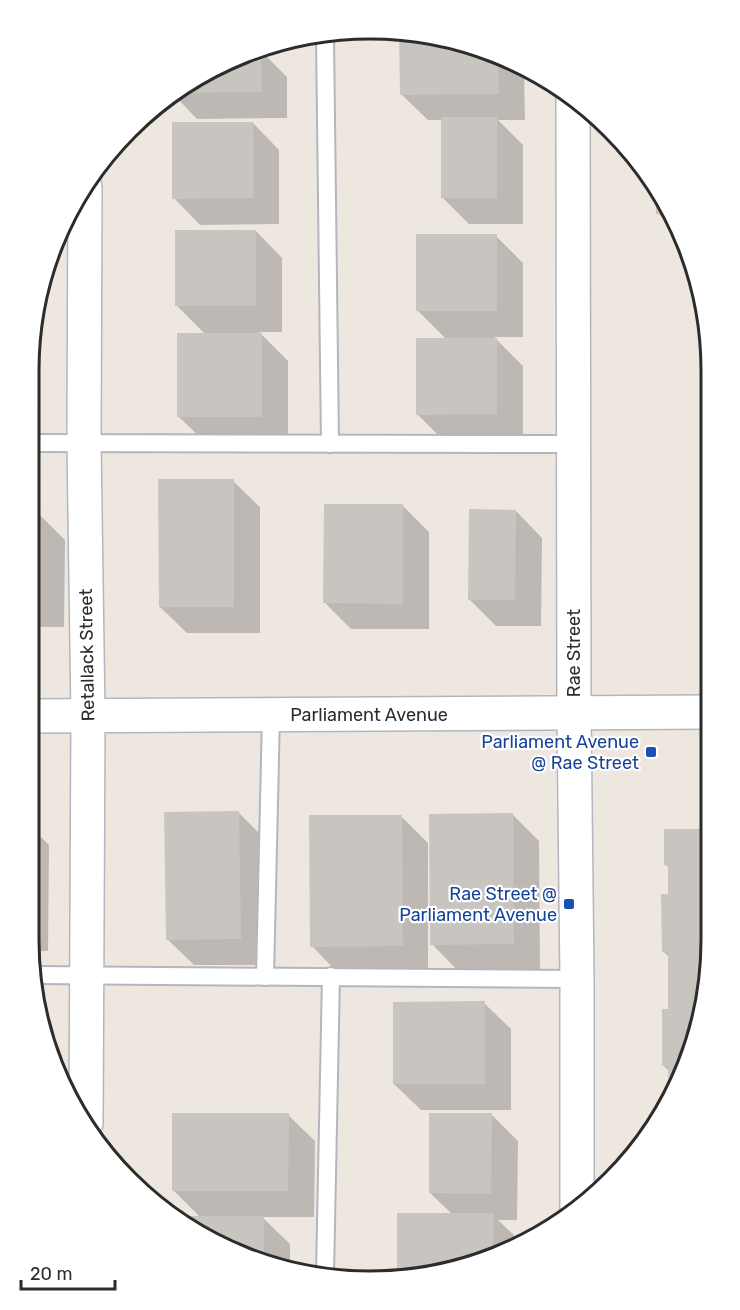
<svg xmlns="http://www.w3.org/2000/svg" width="740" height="1310" viewBox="0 0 740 1310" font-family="Rubik,sans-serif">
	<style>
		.shadow { fill: #0003 }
		.building { fill: #c8c4bf }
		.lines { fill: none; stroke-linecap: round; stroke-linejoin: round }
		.service-casing { stroke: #b3b6be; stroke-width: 20 }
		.minor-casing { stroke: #b3b6be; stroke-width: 36 }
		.tertiary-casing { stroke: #b3b6be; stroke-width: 36 }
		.secondary-casing { stroke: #b3b6be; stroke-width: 36 }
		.service { stroke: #fff; stroke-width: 16 }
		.minor { stroke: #fff; stroke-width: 33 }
		.tertiary { stroke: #fff; stroke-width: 33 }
		.secondary { stroke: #fff; stroke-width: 33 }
		.transit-dot { fill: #1a4fb4; stroke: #fff; stroke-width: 2 }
		.labels { text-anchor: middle; stroke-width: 4.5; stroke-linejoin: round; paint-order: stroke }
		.street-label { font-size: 18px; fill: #2c2c2c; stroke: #fff }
		.transit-label { font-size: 18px; fill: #164399; stroke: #fff; text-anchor: end }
		.rim { fill: none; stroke: #2c2c2c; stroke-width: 3 }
	</style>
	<rect width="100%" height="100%" fill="#ede7e0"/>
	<g class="shadow">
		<polygon points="415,31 524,69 525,120 498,120 523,145 523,224 469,224 443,198 442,120 428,120 401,94"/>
		<polygon points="282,40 289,40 289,48 266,48"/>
		<polygon points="261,51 287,77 287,118 197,119 173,94"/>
		<polygon points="253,123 279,150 279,224 200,225 174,198"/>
		<polygon points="658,188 673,219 663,219 658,213"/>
		<polygon points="256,231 282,258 282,332 259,332 288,361 288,443 206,443 179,417 206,335 177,306"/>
		<polygon points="496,236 523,263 523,337 494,337 523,366 523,440 444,441 417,414 446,339 417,310"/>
		<polygon points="29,353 39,363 39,437 29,437"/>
		<polygon points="233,481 260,507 260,633 187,633 160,607"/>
		<polygon points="403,506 429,532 429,629 351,629 324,602"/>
		<polygon points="516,511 542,538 541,626 496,626 469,599"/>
		<polygon points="29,513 38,513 65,540 64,627 29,627"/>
		<polygon points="239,813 265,839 267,965 194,965 167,939"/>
		<polygon points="512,814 539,841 540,970 458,971 432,944"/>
		<polygon points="401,816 428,843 428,972 338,973 312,946"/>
		<polygon points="29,825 49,845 48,951 30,951 28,940"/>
		<polygon points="665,831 710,831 711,962 670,1098 670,1072 664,1066 669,1011 669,957 663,951 669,896 669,868 665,864"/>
		<polygon points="484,1003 511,1029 511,1110 421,1110 394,1084"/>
		<polygon points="491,1114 518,1141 517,1220 498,1220 520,1241 520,1244 500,1256 398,1279 452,1214 430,1193"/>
		<polygon points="288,1115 315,1141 314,1217 262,1217 290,1244 290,1271 281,1270 180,1224 174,1218 201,1218 173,1190"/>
	</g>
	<g class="building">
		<polygon points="415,31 498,60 499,94 400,95 399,32"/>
		<polygon points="261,50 262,92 174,93 219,71"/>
		<rect x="441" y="117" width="56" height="81"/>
		<polygon points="172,122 253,122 254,198 172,199"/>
		<polygon points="656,185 671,214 656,214"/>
		<rect x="175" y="230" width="81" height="76"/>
		<rect x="416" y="234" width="81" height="77"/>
		<rect x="177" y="333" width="85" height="84"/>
		<polygon points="416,338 497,338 497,414 416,415"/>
		<polygon points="158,479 234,479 234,607 159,607"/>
		<polygon points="324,504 403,504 403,604 323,603"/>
		<polygon points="469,509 516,510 515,600 468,600"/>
		<polygon points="29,512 39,512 38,601 29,601"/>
		<polygon points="239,811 241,939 166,940 164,812"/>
		<polygon points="513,813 514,944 430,945 429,814"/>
		<polygon points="309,815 402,815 403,946 310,947"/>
		<polygon points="664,829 710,829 711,962 700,1029 666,1111 661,1117 660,1097 669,1097 668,1066 662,1066 662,1009 668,1009 668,952 662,952 661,894 668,894 668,865 664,865"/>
		<polygon points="485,1001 485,1084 393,1084 393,1002"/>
		<polygon points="172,1113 289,1113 288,1191 172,1191"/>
		<polygon points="429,1113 492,1113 491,1194 429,1193"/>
		<polygon points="397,1213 494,1213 493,1257 397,1280"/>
		<polygon points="172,1216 264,1216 264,1262 180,1224"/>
	</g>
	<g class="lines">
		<g class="service-casing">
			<g id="service">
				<polyline points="325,37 330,444"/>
				<polyline points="29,443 573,444"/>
				<polyline points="34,975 577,979"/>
				<polyline points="265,977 271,715"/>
				<polyline points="325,1274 331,976"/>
			</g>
		</g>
		<g class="minor-casing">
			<polyline id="minor" points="85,187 84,443 88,716 86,1123"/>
		</g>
		<g class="tertiary-casing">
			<polyline id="tertiary" points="573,99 574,714 577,979 577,1208"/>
		</g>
		<g class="secondary-casing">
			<polyline id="secondary" points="29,716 710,712"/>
		</g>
		<use href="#service" class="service"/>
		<use href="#minor" class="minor"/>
		<use href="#tertiary" class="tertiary"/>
		<use href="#secondary" class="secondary"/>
	</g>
	<g class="transit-dot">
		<rect x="645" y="746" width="12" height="12" rx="3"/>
		<rect x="563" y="898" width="12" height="12" rx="3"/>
	</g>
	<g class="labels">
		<g class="street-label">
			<text transform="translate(574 653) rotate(-90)" y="6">Rae Street</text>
			<text transform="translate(87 655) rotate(-91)" y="6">Retallack Street</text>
			<text x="369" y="721">Parliament Avenue</text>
		</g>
		<g class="transit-label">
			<text x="639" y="748">Parliament Avenue<tspan x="639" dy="21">@ Rae Street</tspan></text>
			<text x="557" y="900">Rae Street @<tspan x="557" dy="21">Parliament Avenue</tspan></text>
		</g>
	</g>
	<path d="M0 0H740V1310H0ZM370 39H370A331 331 0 0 1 701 370V940A331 331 0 0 1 370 1271H370A331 331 0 0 1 39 940V370A331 331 0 0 1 370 39Z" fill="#fff" fill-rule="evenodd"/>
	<path class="rim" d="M370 39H370A331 331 0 0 1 701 370V940A331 331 0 0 1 370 1271H370A331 331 0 0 1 39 940V370A331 331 0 0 1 370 39Z"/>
	<path d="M21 1280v9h94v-9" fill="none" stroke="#2c2c2c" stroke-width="3"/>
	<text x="30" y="1280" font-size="18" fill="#2c2c2c" stroke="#ffffff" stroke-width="4.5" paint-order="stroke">20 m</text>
</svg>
